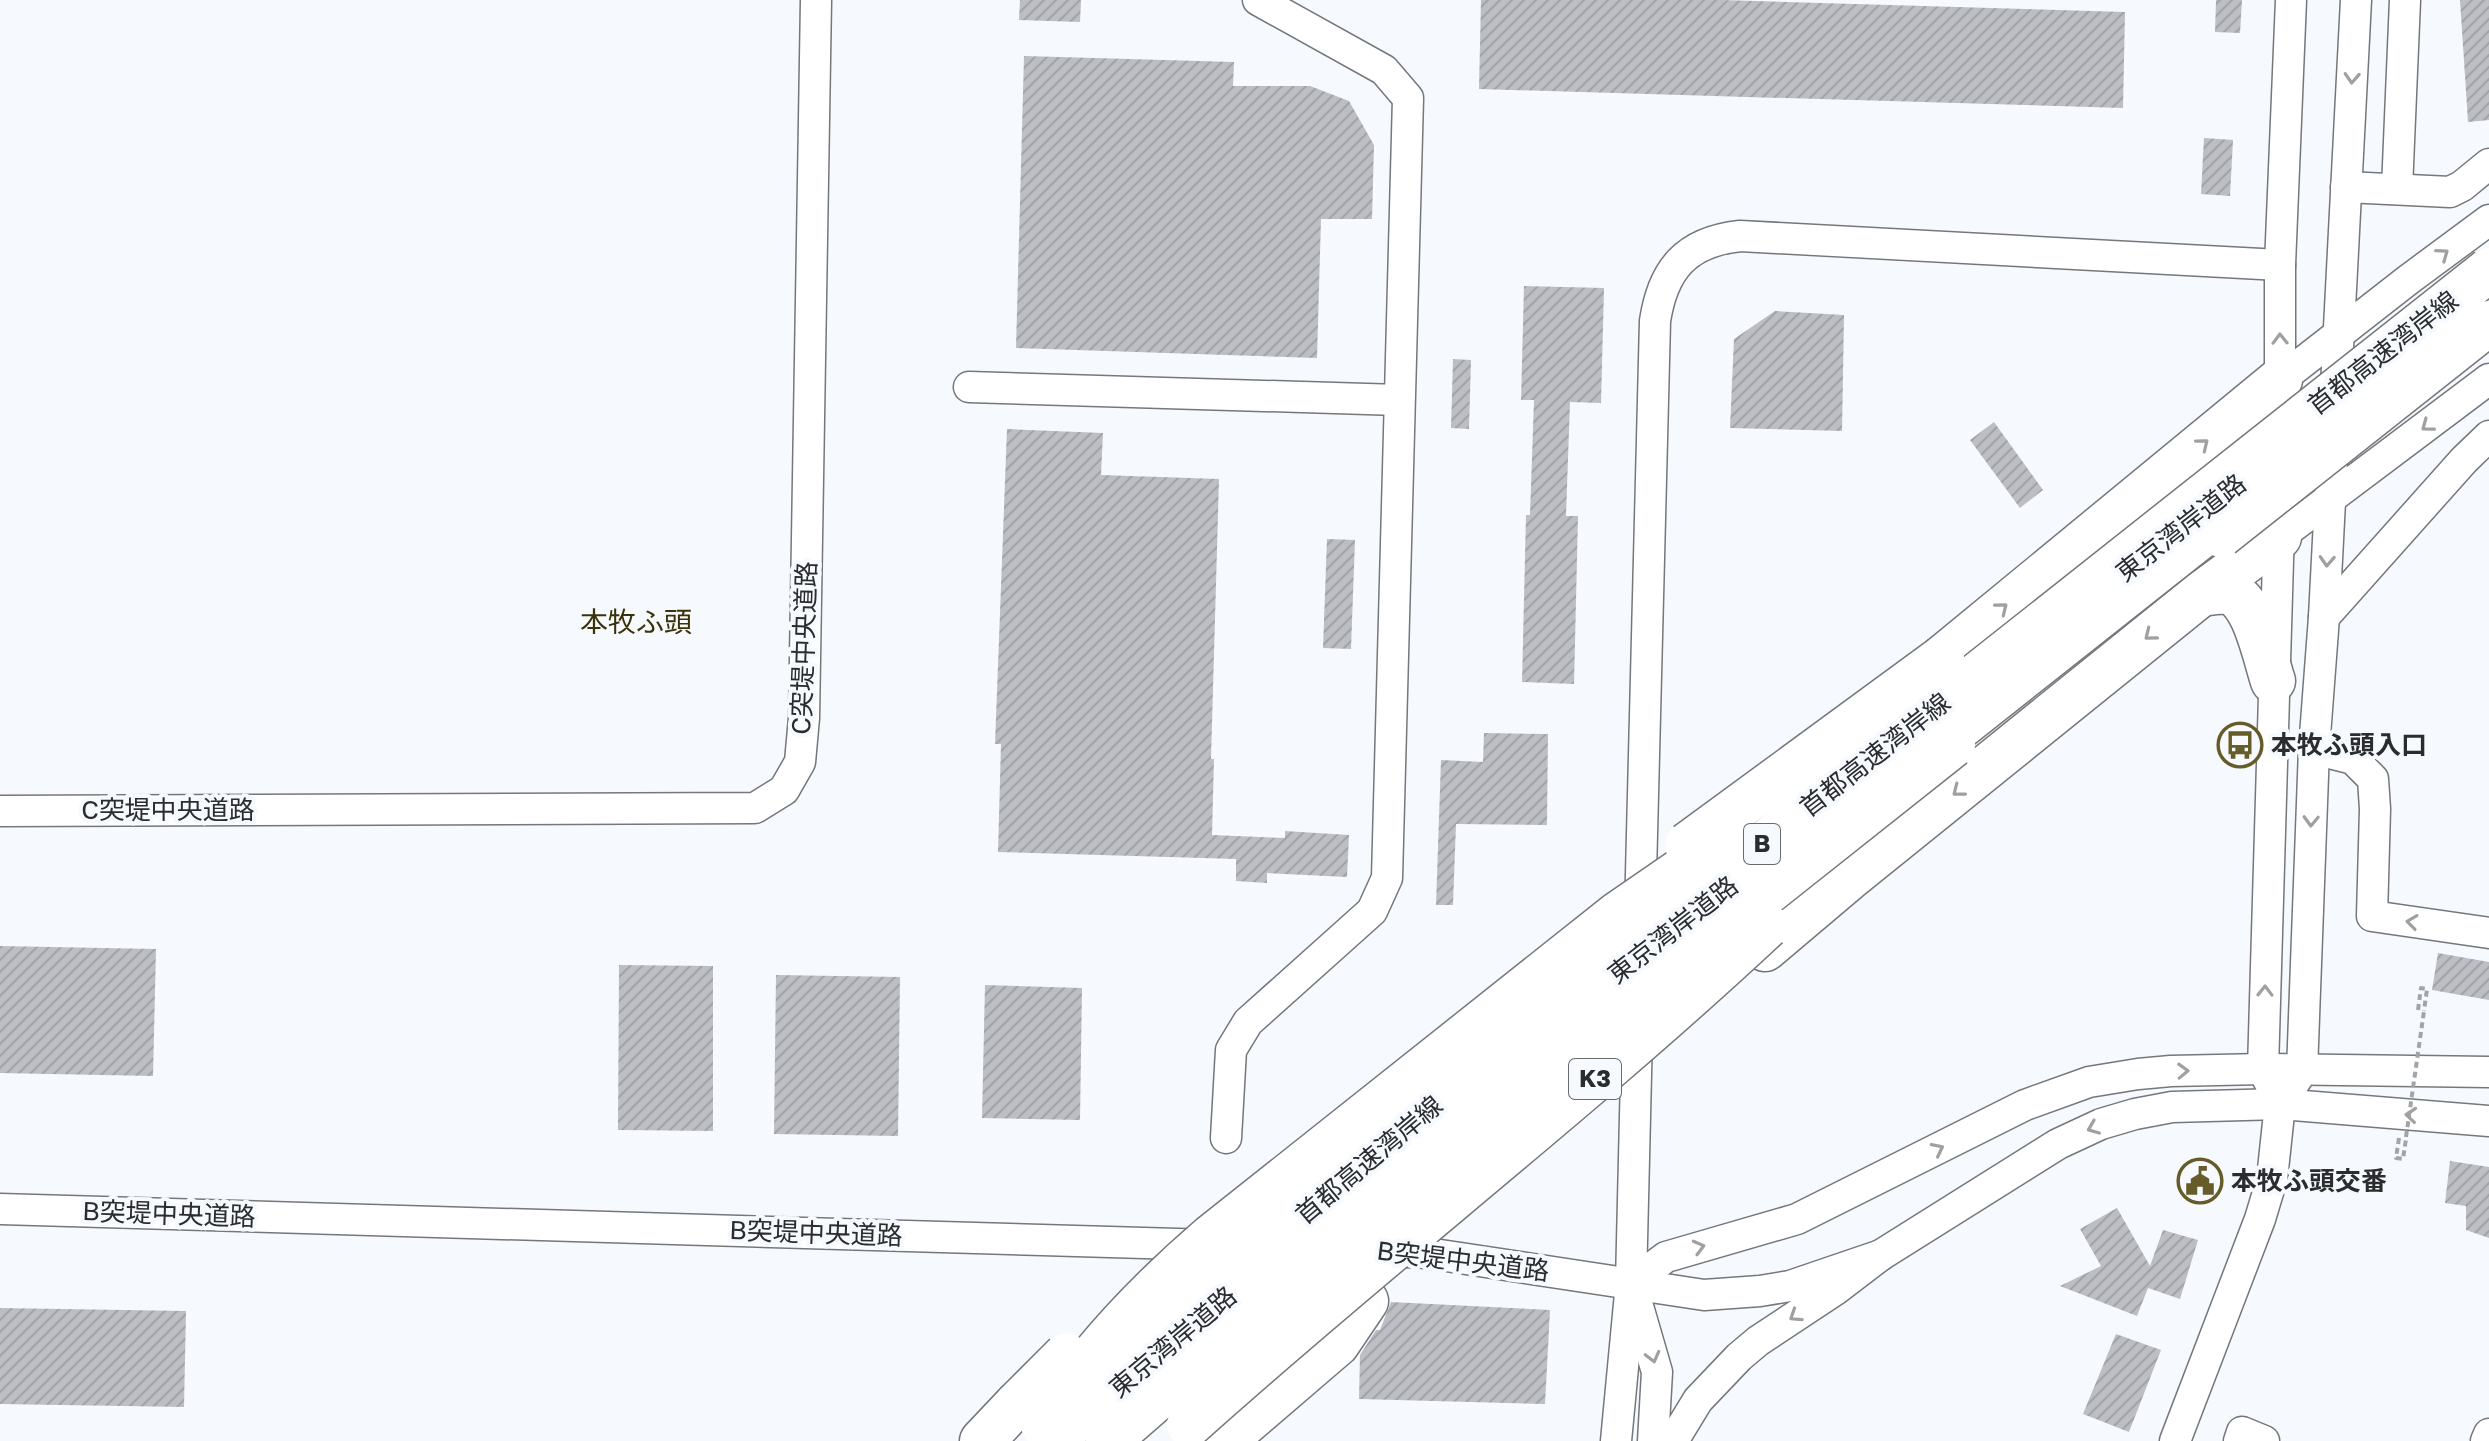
<svg xmlns="http://www.w3.org/2000/svg" width="2489" height="1441" viewBox="0 0 2489 1441" font-family="'Golos Text','Noto Sans JP',sans-serif">
	<style>
		.building { fill: url(#building-hatch) }
		.lines { fill: none; stroke-linecap: round; stroke-linejoin: round }
		.minor-casing { stroke: #74777b; stroke-width: 33 }
		.highway-casing { stroke: #74777b; stroke-width: 47 }
		.path { stroke: #a2a5a8; stroke-width: 4; stroke-dasharray: 6 4; stroke-linecap: butt }
		.minor { stroke: #fff; stroke-width: 30 }
		.highway { stroke: #fff; stroke-width: 44 }
		.highway-bridge-casing { stroke: #74777b; stroke-width: 47; stroke-linecap: butt }
		.path-bridge { stroke: #a2a5a8; stroke-width: 4; stroke-dasharray: 6 4; stroke-linecap: butt }
		.highway-bridge { stroke: #fff; stroke-width: 44 }
		.oneway { stroke: #a0a0a1 }
		.labels { text-anchor: middle; stroke-width: 8; stroke-linejoin: round; paint-order: stroke }
		.shield { fill: #f6f9fd; stroke: #686a6c; stroke-width: 2 }
		.shield-label { font-size: 24px; font-weight: bold; fill: #2b2c2e }
		.street-label { font-size: 26px; fill: #2b2c2e; stroke: #f6f9fd }
		.poi-label { font-size: 26px; font-weight: bold; fill: #2b2c2e; stroke: #f6f9fd; text-anchor: start }
		.neighbourhood-label { font-size: 28px; fill: #3b3307; stroke: #f6f9fd }
	</style>
	<defs>
		<pattern id="building-hatch" width="6" height="6" patternUnits="userSpaceOnUse" patternTransform="scale(2)"><rect width="6" height="6" fill="#bcbec3"/><path d="M-1 1l2-2M0 6l6-6M5 7l2-2" fill="none" stroke="#a2a3a8"/></pattern>
	</defs>
	<rect width="100%" height="100%" fill="#f6f9fd"/>
	<g class="building">
		<polygon points="1020,0 1081,0 1080,22 1019,20"/>
		<polygon points="1481,0 1722,0 2125,12 2123,108 1479,89"/>
		<polygon points="2216,0 2242,0 2240,33 2215,32"/>
		<polygon points="2460,0 2489,0 2489,120 2468,122"/>
		<polygon points="1024,56 1234,62 1233,86 1310,86 1349,101 1374,145 1372,219 1321,219 1317,358 1016,348"/>
		<polygon points="2204,138 2233,140 2230,196 2201,194"/>
		<polygon points="1524,286 1604,288 1601,403 1570,402 1566,516 1578,516 1574,684 1522,682 1526,515 1530,515 1534,400 1521,400"/>
		<polygon points="1775,311 1844,315 1842,431 1730,428 1734,339"/>
		<polygon points="1453,359 1471,360 1469,429 1451,428"/>
		<polygon points="1994,422 2043,490 2020,508 1970,440"/>
		<polygon points="1007,429 1103,433 1101,475 1219,479 1211,759 1214,759 1212,835 1285,838 1285,831 1349,835 1347,877 1267,873 1267,883 1236,881 1236,859 998,852 1001,744 995,744"/>
		<polygon points="1327,539 1355,540 1351,649 1323,648"/>
		<polygon points="1484,733 1548,734 1547,825 1456,824 1453,905 1436,905 1441,760 1483,762"/>
		<polygon points="0,946 156,949 153,1076 0,1073"/>
		<polygon points="2438,953 2489,962 2489,1000 2432,990"/>
		<polygon points="619,965 713,966 713,1131 618,1130"/>
		<polygon points="776,975 900,977 898,1136 774,1134"/>
		<polygon points="985,985 1082,988 1080,1120 982,1118"/>
		<polygon points="2207,1159 2222,1174 2193,1203 2178,1188"/>
		<polygon points="2450,1161 2489,1167 2489,1238 2466,1230 2466,1206 2445,1203"/>
		<polygon points="2117,1208 2150,1266 2163,1230 2198,1240 2180,1299 2148,1288 2137,1316 2060,1286 2101,1266 2080,1229"/>
		<polygon points="1391,1302 1550,1310 1545,1404 1359,1399 1360,1355 1376,1330 1380,1330"/>
		<polygon points="0,1308 186,1311 184,1407 0,1404"/>
		<polygon points="2116,1334 2161,1350 2129,1432 2083,1414"/>
	</g>
	<g class="lines">
		<g class="minor-casing">
			<g id="minor">
				<polyline points="2346,187 2450,192 2462,186 2489,164"/>
				<polyline points="2397,189 2405,0"/>
				<polyline points="2280,380 2408,280 2489,220"/>
				<polyline points="969,387 1399,400"/>
				<polyline points="2280,398 2280,265 2291,0"/>
				<polyline points="2279,526 2263,1069 2280,1104"/>
				<polyline points="2279,537 2489,379"/>
				<polyline points="2324,617 2464,460 2489,436"/>
				<polyline points="2314,749 2353,759 2373,779 2375,809 2372,916 2489,933"/>
				<polyline points="0,811 755,808 784,790 800,762 804,718 816,0"/>
				<path d="M1640,913L1655,321C1663,269 1686,242 1740,236L2280,265"/>
				<polyline points="1226,1138 1231,1050 1248,1022 1372,911 1387,878 1408,98 1384,70 1258,0"/>
				<polyline points="0,1209 1212,1245"/>
				<polyline points="1384,1251 1427,1253 1704,1295 1760,1291 1790,1286 1881,1255"/>
				<polyline points="1631,1283 1666,1257 1797,1219 2025,1105 2089,1082 2138,1074 2171,1071 2263,1069 2489,1072"/>
				<polyline points="1635,1296 1657,1372 1653,1441"/>
				<polyline points="1616,1441 1631,1283 1637,1033"/>
				<polyline points="1673,1441 1698,1400 1739,1357 1758,1341 1835,1290 1881,1255 2058,1144 2101,1124 2135,1114 2172,1107 2280,1104 2489,1121"/>
				<polyline points="2175,1441 2260,1219 2272,1179 2280,1104 2302,1071 2314,749 2324,617 2356,0"/>
				<polyline points="2239,1441 2242,1432 2264,1441"/>
				<polyline points="2486,1441 2489,1434"/>
			</g>
		</g>
		<g class="highway-casing">
			<g id="highway">
				<path d="M2201,594C2209,593 2219,591 2227,592C2254,596 2265,658 2273,681"/>
				<polyline points="1942,658 2280,380"/>
				<polyline points="1765,949 1849,878 2201,594 2279,537"/>
				<polyline points="982,1441 1017,1404"/>
				<polyline points="1224,1441 1337,1344 1366,1301"/>
			</g>
		</g>
		<g class="path">
			<polyline points="2418,1010 2421,988 2427,989 2424,1011"/>
			<polyline points="2399,1138 2396,1158 2403,1159 2406,1139"/>
		</g>
		<use href="#minor" class="minor"/>
		<use href="#highway" class="highway"/>
		<g class="highway-bridge-casing">
			<g id="highway-bridge">
				<polyline points="2221,535 2489,323"/>
				<polyline points="1923,756 2239,506"/>
				<polyline points="1687,845 1942,658"/>
				<polyline points="1017,1404 1066,1355"/>
				<path d="M1043,1425C1088,1353 1147,1292 1211,1237L1619,913L1725,840"/>
				<path d="M1189,1425C1378,1255 1581,1100 1767,926"/>
				<polyline points="1053,1441 1237,1271 1437,1102 2489,270"/>
				<polyline points="1108,1441 1348,1232 1513,1094 1953,745"/>
			</g>
		</g>
		<polyline class="path-bridge" points="2406,1137 2424,1011"/>
		<use href="#highway-bridge" class="highway-bridge"/>
	</g>
	<defs><path id="oneway-chevron" d="M-2-3.5L2.5 0L-2 3.5" fill="none" stroke-width="1.6" stroke-linecap="round" stroke-linejoin="round" transform="scale(2)"/></defs>
	<g class="oneway">
		<use href="#oneway-chevron" transform="translate(2352 78) rotate(93)"/>
		<use href="#oneway-chevron" transform="translate(2443 254) rotate(-36)"/>
		<use href="#oneway-chevron" transform="translate(2280 339) rotate(-91)"/>
		<use href="#oneway-chevron" transform="translate(2427 426) rotate(143)"/>
		<use href="#oneway-chevron" transform="translate(2203 444) rotate(-39)"/>
		<use href="#oneway-chevron" transform="translate(2327 561) rotate(93)"/>
		<use href="#oneway-chevron" transform="translate(2002 608) rotate(-39)"/>
		<use href="#oneway-chevron" transform="translate(2150 635) rotate(141)"/>
		<use href="#oneway-chevron" transform="translate(1958 791) rotate(142)"/>
		<use href="#oneway-chevron" transform="translate(2311 821) rotate(92)"/>
		<use href="#oneway-chevron" transform="translate(2412 922) rotate(-172)"/>
		<use href="#oneway-chevron" transform="translate(2265 991) rotate(-89)"/>
		<use href="#oneway-chevron" transform="translate(2183 1071) rotate(-2)"/>
		<use href="#oneway-chevron" transform="translate(2411 1115) rotate(-175)"/>
		<use href="#oneway-chevron" transform="translate(2093 1128) rotate(158)"/>
		<use href="#oneway-chevron" transform="translate(1938 1149) rotate(-27)"/>
		<use href="#oneway-chevron" transform="translate(1699 1247) rotate(-15)"/>
		<use href="#oneway-chevron" transform="translate(1795 1316) rotate(147)"/>
		<use href="#oneway-chevron" transform="translate(1653 1357) rotate(76)"/>
	</g>
	<defs>
		<g id="bus-ring" transform="scale(2.3)"><circle r="9.5" fill="#f6f9fd" stroke="#665c29" stroke-width="1.5"/><path d="M-5-6H5V4H4V6H2V4H-2V6H-4V4H-5ZM-3.5-4V0h7V-4ZM-3.5 1.2v1.5H-2V1.2ZM2 1.2v1.5H3.5V1.2Z" fill="#665c29"/></g>
		<g id="civic-ring" transform="scale(2.3)"><circle r="9.5" fill="#f6f9fd" stroke="#665c29" stroke-width="1.5"/><path d="M-.6-6.5H3V-4.5H.6V-3L4-1V1h2V6H-6V1h2V-1L-.6-3ZM-1.2 2.5V6h2.4V2.5Z" fill="#665c29"/></g>
	</defs>
	<g fill-rule="evenodd">
		<use href="#bus-ring" x="2240" y="745"/>
		<use href="#civic-ring" x="2200" y="1181"/>
	</g>
	<g class="labels">
		<g class="shield">
			<rect x="1744" y="824" width="36" height="40" rx="6"/>
			<rect x="1569" y="1059" width="52" height="40" rx="6"/>
		</g>
		<g class="shield-label">
			<text x="1762" y="852">B</text>
			<text x="1595" y="1087">K3</text>
		</g>
		<g class="street-label">
			<text transform="translate(2383 353) rotate(-38)" y="9">首都高速湾岸線</text>
			<text transform="translate(2181 528) rotate(-38)" y="9">東京湾岸道路</text>
			<text transform="translate(804 648) rotate(-88)" y="9">C突堤中央道路</text>
			<text transform="translate(1875 755) rotate(-38)" y="9">首都高速湾岸線</text>
			<text x="168" y="819">C突堤中央道路</text>
			<text transform="translate(1673 930) rotate(-38)" y="9">東京湾岸道路</text>
			<text transform="translate(1369 1160) rotate(-40)" y="9">首都高速湾岸線</text>
			<text transform="translate(169 1214) rotate(2)" y="9">B突堤中央道路</text>
			<text transform="translate(816 1233) rotate(2)" y="9">B突堤中央道路</text>
			<text transform="translate(1463 1261) rotate(7)" y="9">B突堤中央道路</text>
			<text transform="translate(1173 1342) rotate(-40)" y="9">東京湾岸道路</text>
		</g>
		<g class="poi-label">
			<text x="2271" y="754">本牧ふ頭入口</text>
			<text x="2231" y="1190">本牧ふ頭交番</text>
		</g>
		<g class="neighbourhood-label">
			<text x="636" y="632">本牧ふ頭</text>
		</g>
	</g>
</svg>
